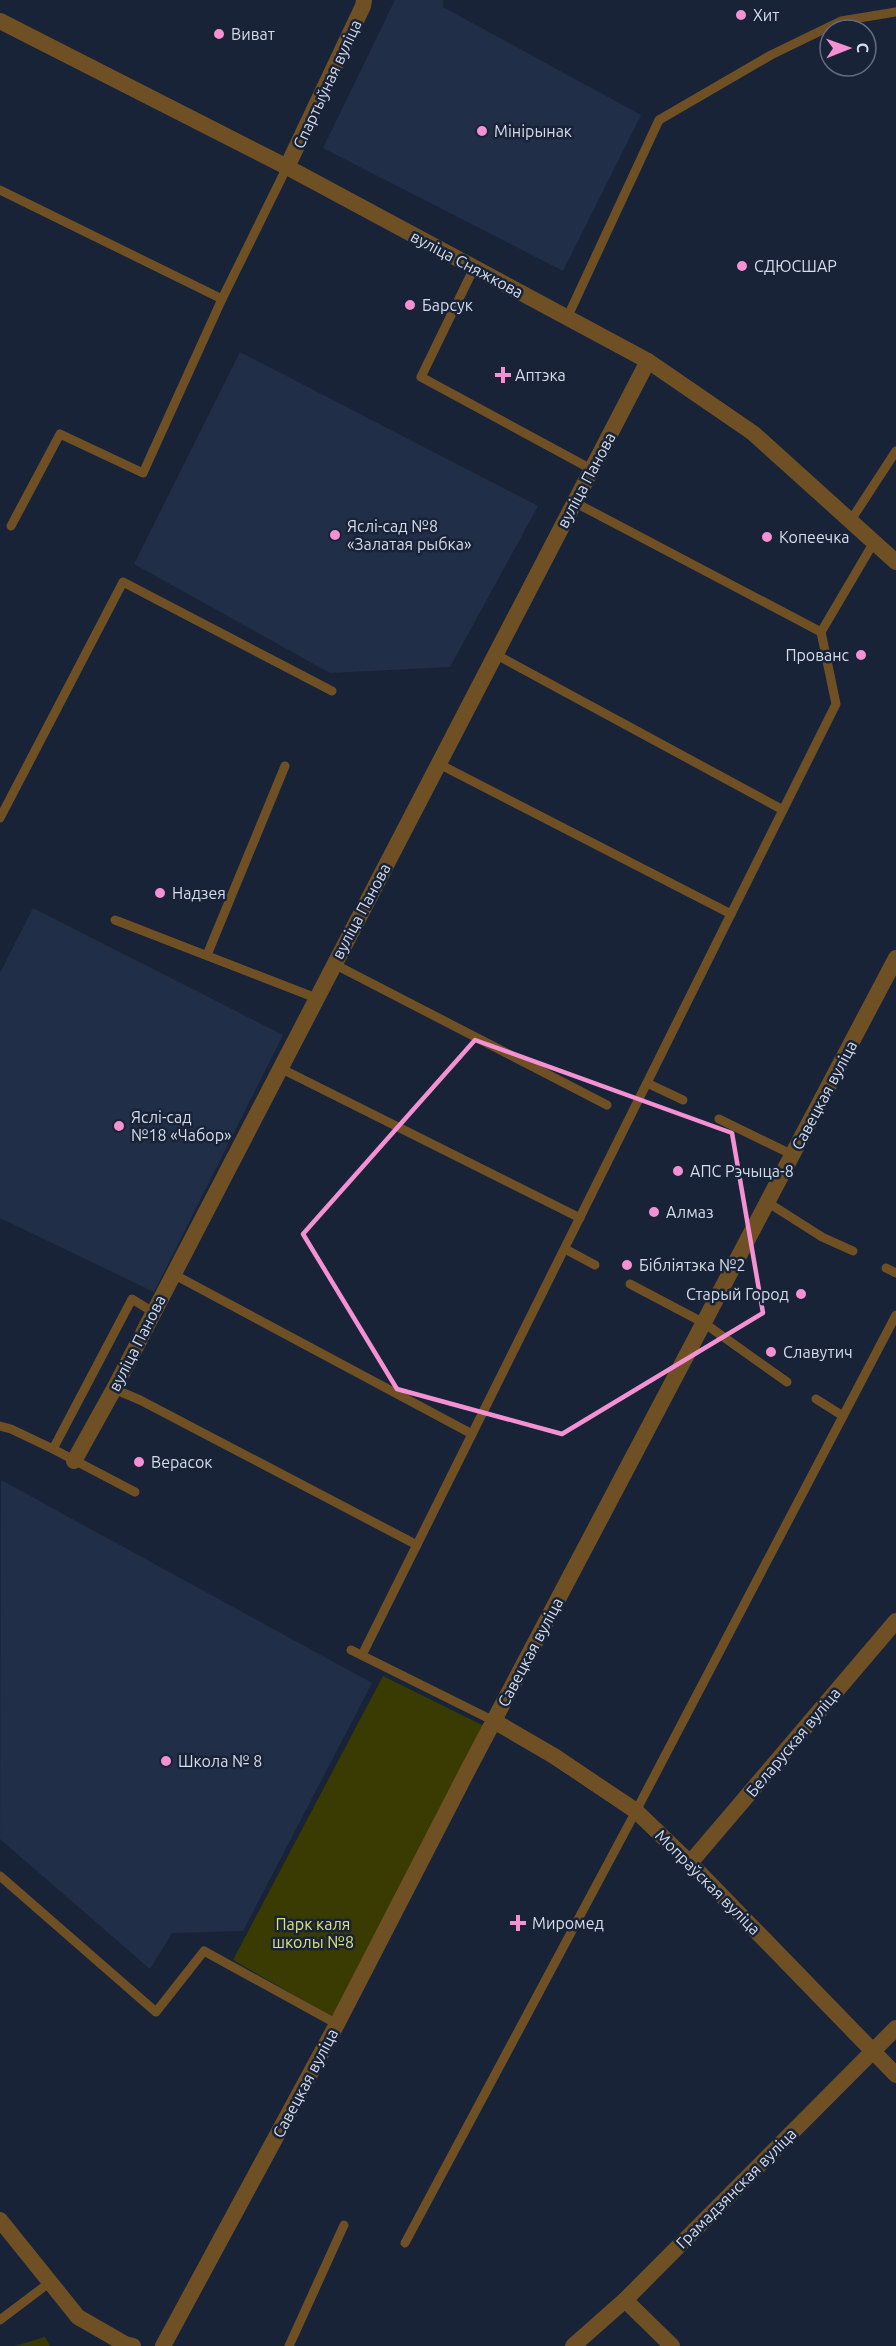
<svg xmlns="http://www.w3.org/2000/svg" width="896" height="2346" viewBox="0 0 896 2346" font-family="Ubuntu,sans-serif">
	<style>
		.built { fill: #212e47 }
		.green { fill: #3a3b03 }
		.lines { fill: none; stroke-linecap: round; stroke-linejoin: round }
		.service { stroke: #6f5024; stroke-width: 9 }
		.minor { stroke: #6f5024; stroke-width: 16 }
		.tertiary { stroke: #6f5024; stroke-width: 16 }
		.marked { fill: none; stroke: #f491d3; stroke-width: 4.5; stroke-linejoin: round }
		.poi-dot { fill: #f491d3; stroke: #192338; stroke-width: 2 }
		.labels { text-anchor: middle; stroke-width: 5; stroke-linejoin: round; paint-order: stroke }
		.poi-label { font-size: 16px; fill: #d5dcea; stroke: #192338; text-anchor: start }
		.street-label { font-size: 16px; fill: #d5dcea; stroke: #192338 }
		.park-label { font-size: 16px; fill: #dee276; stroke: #192338 }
	</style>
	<rect width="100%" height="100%" fill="#192338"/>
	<g class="built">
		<polygon points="395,0 443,0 443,7 641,115 563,271 323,148"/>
		<polygon points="240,352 538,506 450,667 330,673 134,564"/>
		<polygon points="33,908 283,1035 154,1292 0,1218 0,973"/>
		<polygon points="1,1480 372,1683 243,1931 172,1933 150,1969 0,1839"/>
	</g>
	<g class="green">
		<polygon points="383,1676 486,1727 336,2019 233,1960"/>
		<polygon points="45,2337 50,2346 15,2346"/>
	</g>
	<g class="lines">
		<g class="service">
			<polyline points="0,190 222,299 287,167"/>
			<polyline points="474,268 421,377 591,469"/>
			<polyline points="567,318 659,120 771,55 841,21 896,12"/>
			<polyline points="574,502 821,632"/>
			<polyline points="851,520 896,451"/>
			<polyline points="11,526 60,434 143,473 222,299"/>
			<polyline points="495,654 783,810 836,704 821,632 874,542"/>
			<polyline points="439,764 731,914 783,810"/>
			<polyline points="0,818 123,582 332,691"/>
			<polyline points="115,920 316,998"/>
			<polyline points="207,955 285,766"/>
			<polyline points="334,964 607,1105"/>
			<polyline points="280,1068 580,1218"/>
			<polyline points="647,1083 683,1100"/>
			<polyline points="719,1119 793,1155"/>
			<polyline points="767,1202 822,1237 853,1251"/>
			<polyline points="565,1249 595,1265"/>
			<polyline points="886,1268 896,1273"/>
			<polyline points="173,1274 472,1434"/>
			<polyline points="630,1284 704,1323 787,1382"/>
			<polyline points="114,1389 140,1400 417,1545"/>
			<polyline points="816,1399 843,1416"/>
			<polyline points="0,1426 11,1429 53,1449"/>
			<polyline points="135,1492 53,1449 132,1299 153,1312"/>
			<polyline points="351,1650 494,1721"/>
			<polyline points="362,1655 731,914"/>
			<polyline points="0,1876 156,2012 204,1951 337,2024"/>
			<polyline points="405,2243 636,1811 896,1315"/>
			<polyline points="0,2320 49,2283"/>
			<polyline points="289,2346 344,2225"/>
		</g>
		<g class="minor">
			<polyline points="287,167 363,6 364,0"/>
			<polyline points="74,1461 114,1389 648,361"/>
			<polyline points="494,1721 554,1756 636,1811 690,1863 896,2075"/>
			<polyline points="690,1863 896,1621"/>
			<polyline points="625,2300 672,2346"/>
			<polyline points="573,2346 625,2300 896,2028"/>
		</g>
		<g class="tertiary">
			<polyline points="0,21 287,167 648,361 753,433 896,562"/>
			<polyline points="0,2220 78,2317 125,2344 133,2346"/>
			<polyline points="163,2346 337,2024 470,1766 896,958"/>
		</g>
	</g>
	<path class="marked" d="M475,1040L732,1133L763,1313L562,1434L397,1389L303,1234Z"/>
	<g class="poi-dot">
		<circle cx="741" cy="15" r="6"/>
		<circle cx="219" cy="34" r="6"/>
		<circle cx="482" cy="131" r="6"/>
		<circle cx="742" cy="266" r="6"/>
		<circle cx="410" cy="305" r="6"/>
		<path d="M500 366h6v6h6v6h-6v6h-6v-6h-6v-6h6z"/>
		<circle cx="335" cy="535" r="6"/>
		<circle cx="767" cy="537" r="6"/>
		<circle cx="861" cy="655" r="6"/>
		<circle cx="160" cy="893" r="6"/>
		<circle cx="119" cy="1126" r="6"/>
		<circle cx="678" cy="1171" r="6"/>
		<circle cx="654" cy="1212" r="6"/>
		<circle cx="627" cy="1265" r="6"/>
		<circle cx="801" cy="1294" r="6"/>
		<circle cx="771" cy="1352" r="6"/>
		<circle cx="139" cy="1462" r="6"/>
		<circle cx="166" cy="1761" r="6"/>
		<path d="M515 1914h6v6h6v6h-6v6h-6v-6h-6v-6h6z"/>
	</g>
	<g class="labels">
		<g class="poi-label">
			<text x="753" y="21">Хит</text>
			<text x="231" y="40">Виват</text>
			<text x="494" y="137">Мінірынак</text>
			<text x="754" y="272">СДЮСШАР</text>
			<text x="422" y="311">Барсук</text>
			<text x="515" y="381">Аптэка</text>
			<text x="347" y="532">Яслі-сад №8<tspan x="347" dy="18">«Залатая рыбка»</tspan></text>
			<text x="779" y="543">Копеечка</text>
			<text x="849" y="661" text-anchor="end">Прованс</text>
			<text x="172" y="899">Надзея</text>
			<text x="131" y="1123">Яслі-сад<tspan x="131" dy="18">№18 «Чабор»</tspan></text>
			<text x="690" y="1177">АПС Рэчыца-8</text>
			<text x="666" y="1218">Алмаз</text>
			<text x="639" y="1271">Бібліятэка №2</text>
			<text x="789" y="1300" text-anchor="end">Старый Город</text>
			<text x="783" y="1358">Славутич</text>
			<text x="151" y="1468">Верасок</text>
			<text x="178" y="1767">Школа № 8</text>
			<text x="532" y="1929">Миромед</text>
		</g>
		<g class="street-label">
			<text transform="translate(327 84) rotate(-65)" y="6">Спартыўная вуліца</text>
			<text transform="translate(467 264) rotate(28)" y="6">вуліца Сняжкова</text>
			<text transform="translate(586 480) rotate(-62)" y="6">вуліца Панова</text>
			<text transform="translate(361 911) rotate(-62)" y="6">вуліца Панова</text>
			<text transform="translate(824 1095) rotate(-62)" y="6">Савецкая вуліца</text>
			<text transform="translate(137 1343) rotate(-63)" y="6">вуліца Панова</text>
			<text transform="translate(530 1652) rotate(-62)" y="6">Савецкая вуліца</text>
			<text transform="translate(793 1742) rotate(-50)" y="6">Беларуская вуліца</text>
			<text transform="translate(708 1882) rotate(45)" y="6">Мопраўская вуліца</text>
			<text transform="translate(305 2083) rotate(-62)" y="6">Савецкая вуліца</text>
			<text transform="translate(736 2188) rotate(-45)" y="6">Грамадзянская вуліца</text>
		</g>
		<g class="park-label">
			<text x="313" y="1930">Парк каля<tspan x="313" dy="18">школы №8</tspan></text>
		</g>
	</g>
	<g transform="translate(848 48) rotate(89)"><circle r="28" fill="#192338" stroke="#646d7f" stroke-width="1.5"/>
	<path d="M0-4.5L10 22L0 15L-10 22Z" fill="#f491d3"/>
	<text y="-9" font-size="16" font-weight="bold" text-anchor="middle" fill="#d5dcea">С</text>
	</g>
</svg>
